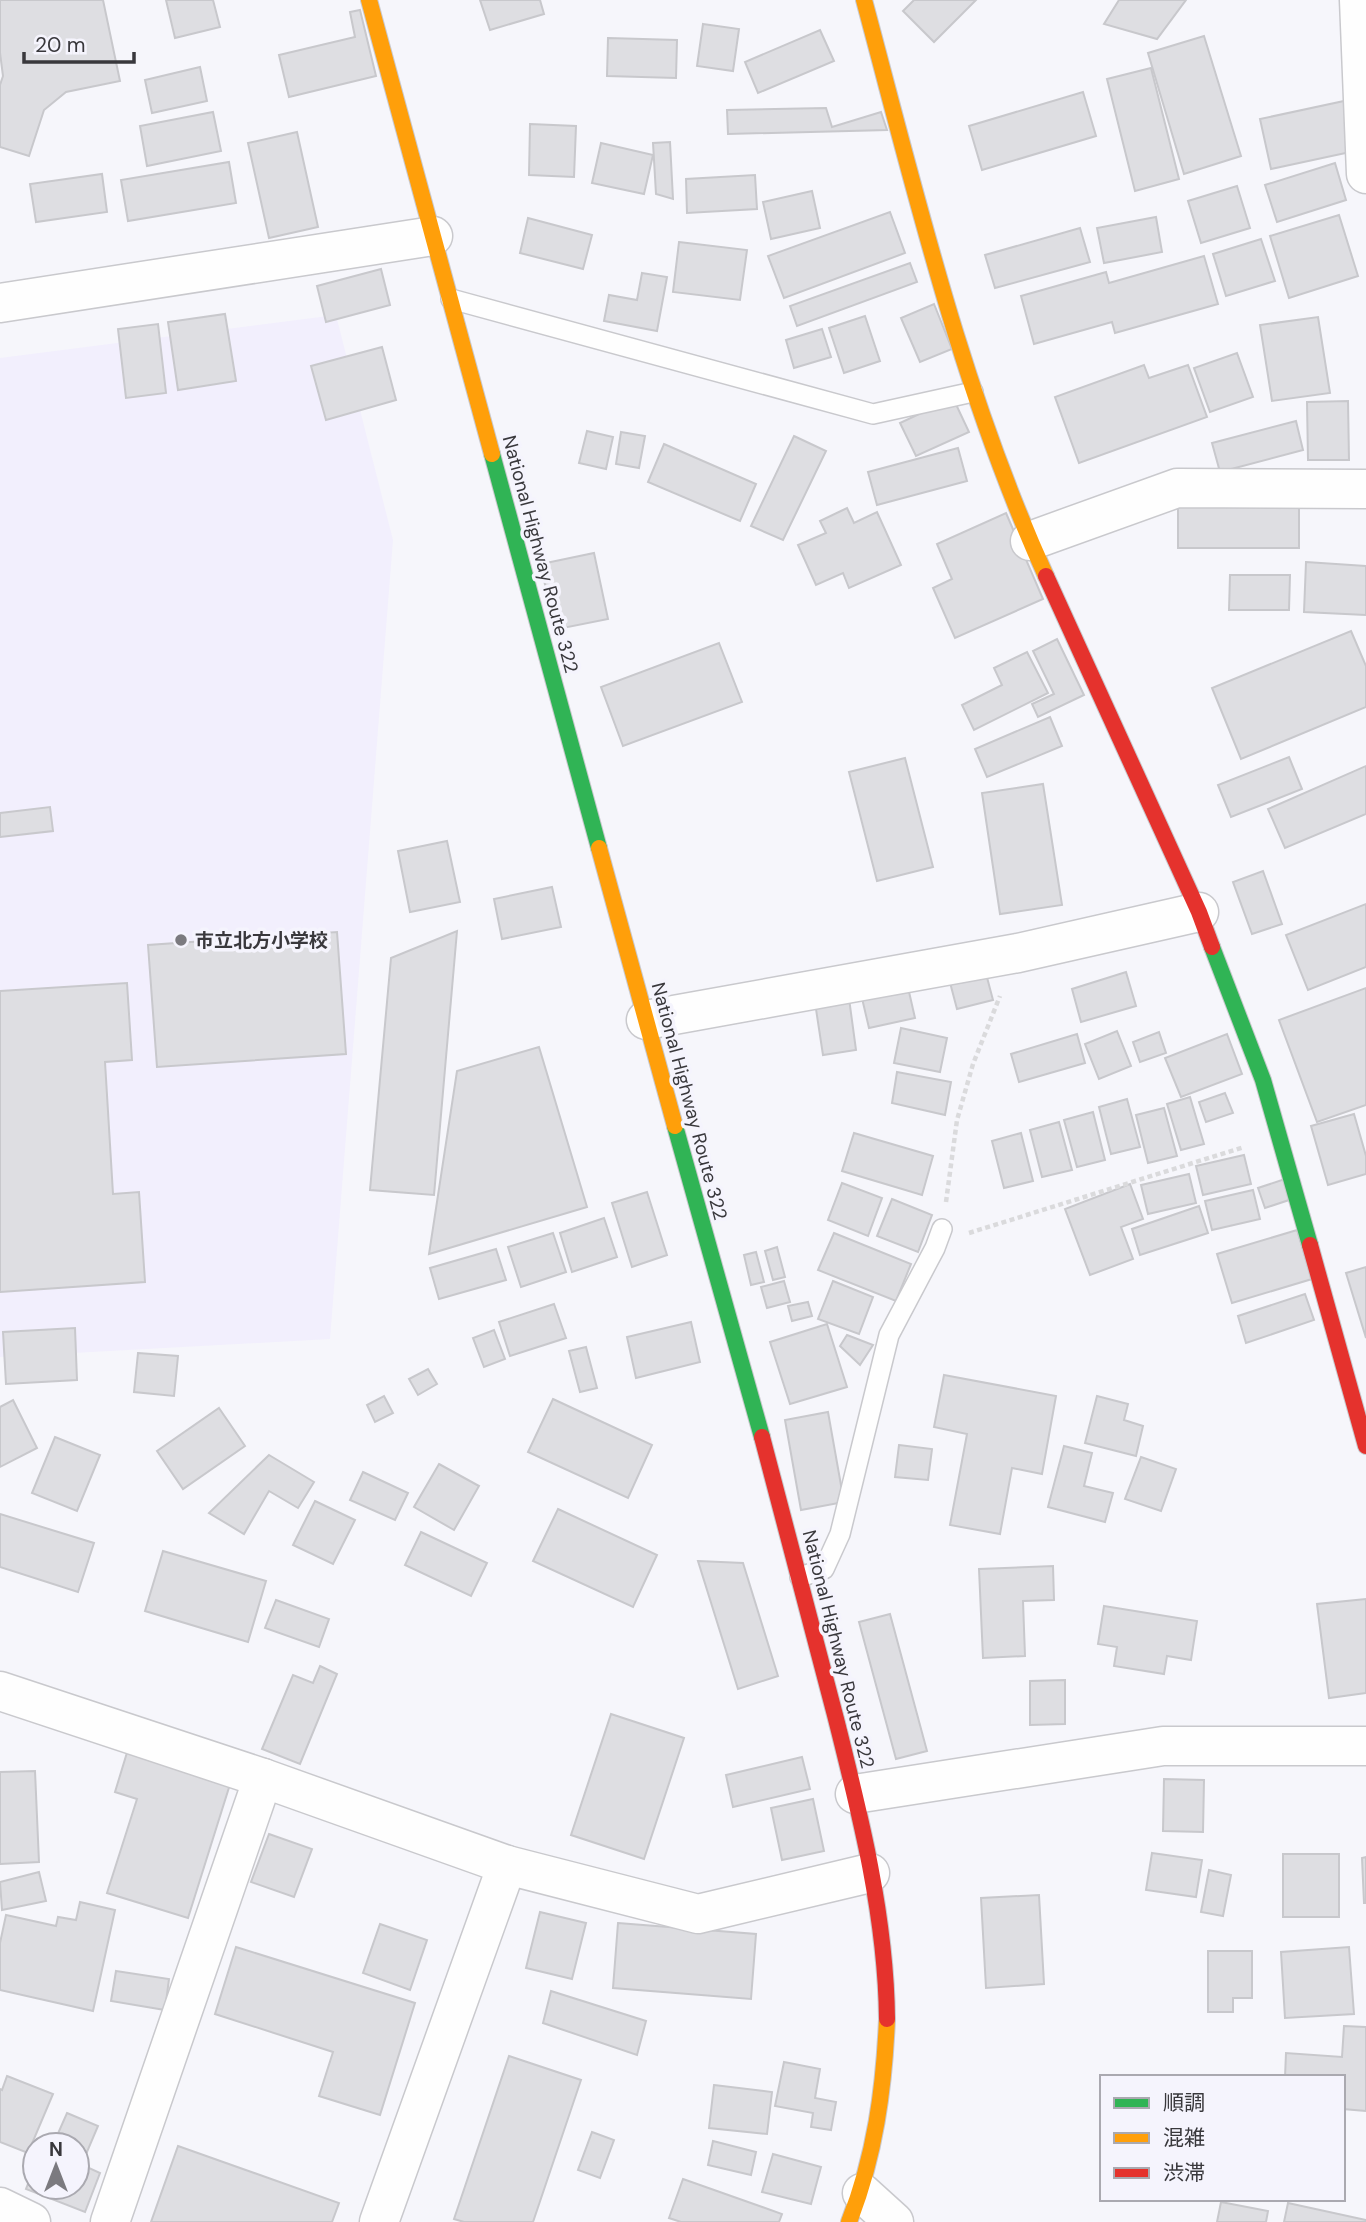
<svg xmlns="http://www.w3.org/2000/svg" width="1366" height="2222" viewBox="0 0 1366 2222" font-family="'DM Sans','Noto Sans JP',sans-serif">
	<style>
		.built { fill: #f2effd }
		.building { fill: #dedee2; stroke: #c8c8cc; stroke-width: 2 }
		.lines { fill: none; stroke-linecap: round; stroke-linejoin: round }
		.lane-casing { stroke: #c9c9cd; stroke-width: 22 }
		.street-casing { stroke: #c9c9cd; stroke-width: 41 }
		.fast-casing { stroke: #c9c9cd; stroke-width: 18 }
		.slow-casing { stroke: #c9c9cd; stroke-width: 18 }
		.jam-casing { stroke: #c9c9cd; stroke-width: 18 }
		.path { stroke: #dadadc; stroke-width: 4.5; stroke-dasharray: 5 3.5; stroke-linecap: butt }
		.lane { stroke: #fefefe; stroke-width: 19 }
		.street { stroke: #fefefe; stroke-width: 38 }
		.fast { stroke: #30b455; stroke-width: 16 }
		.slow { stroke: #ff9f0a; stroke-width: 16 }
		.jam { stroke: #e5322d; stroke-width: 16 }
		.poi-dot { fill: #7b7a7f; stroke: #f5f4fd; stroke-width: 2.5 }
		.labels { text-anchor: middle; stroke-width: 7; stroke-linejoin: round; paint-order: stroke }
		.street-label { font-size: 19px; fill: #39383c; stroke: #f5f4fd }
		.poi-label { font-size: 19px; font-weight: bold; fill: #39383c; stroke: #f5f4fd; text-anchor: start }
	</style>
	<rect width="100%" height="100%" fill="#f6f6fb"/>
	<polygon class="built" points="336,315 393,540 330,1339 0,1357 0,358"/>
	<g class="building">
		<polygon points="0,0 103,0 120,81 66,92 44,110 29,156 0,147 0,85 3,76 0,53"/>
		<polygon points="166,0 213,0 220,27 175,38"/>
		<polygon points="480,0 540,0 544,14 490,30"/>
		<polygon points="914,0 976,0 934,42 903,11"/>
		<polygon points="1119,0 1186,0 1157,39 1104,24"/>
		<polygon points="360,10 376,76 289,97 279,55 355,37 350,12"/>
		<polygon points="703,24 739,29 733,71 697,66"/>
		<polygon points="820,30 834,61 758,93 745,62"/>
		<polygon points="1204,36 1241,156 1184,174 1148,53"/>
		<polygon points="608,38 677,40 676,78 607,76"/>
		<polygon points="200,67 207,101 152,113 145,80"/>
		<polygon points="1151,68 1179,179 1135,191 1107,79"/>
		<polygon points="1083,92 1096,136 982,170 969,126"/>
		<polygon points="1344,101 1355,151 1271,169 1260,119"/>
		<polygon points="826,108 832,127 881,112 887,130 728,134 727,110"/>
		<polygon points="213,112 221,151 147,166 140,126"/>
		<polygon points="530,124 576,126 574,177 529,175"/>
		<polygon points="297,132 318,227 269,238 248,143"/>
		<polygon points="670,142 673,199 656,194 653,143"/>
		<polygon points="601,143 653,155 644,194 592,183"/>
		<polygon points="229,162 236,203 128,221 121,180"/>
		<polygon points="1335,163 1346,200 1277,222 1265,185"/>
		<polygon points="102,174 107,212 36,222 30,184"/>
		<polygon points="755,175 757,209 687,213 686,179"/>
		<polygon points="1237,186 1250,228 1201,243 1188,201"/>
		<polygon points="812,191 820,228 771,239 763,202"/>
		<polygon points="890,212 905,253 784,298 768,256"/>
		<polygon points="1339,215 1358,276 1289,298 1270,236"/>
		<polygon points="1156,217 1162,252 1104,263 1097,228"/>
		<polygon points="528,218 592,235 583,269 520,253"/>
		<polygon points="1080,228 1090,262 995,288 985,255"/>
		<polygon points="1261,239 1275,281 1226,296 1213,254"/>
		<polygon points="679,242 747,250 740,300 673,292"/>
		<polygon points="1204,256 1218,304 1115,333 1112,322 1034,344 1021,296 1106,272 1109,283"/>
		<polygon points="910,263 917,282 797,326 790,306"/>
		<polygon points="381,269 390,305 326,322 317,286"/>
		<polygon points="642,273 667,277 657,331 604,321 609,295 637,300"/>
		<polygon points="934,304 952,349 920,362 901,318"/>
		<polygon points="225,314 236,381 178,390 168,322"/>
		<polygon points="865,316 880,361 844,373 829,328"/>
		<polygon points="1318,317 1330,393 1272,401 1260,325"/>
		<polygon points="158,324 166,393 126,398 118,329"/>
		<polygon points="822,329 831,357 794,368 786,340"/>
		<polygon points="382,347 396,400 326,420 311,366"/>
		<polygon points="1237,353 1253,397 1210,412 1194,368"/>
		<polygon points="1144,365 1149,378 1188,365 1207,417 1079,463 1055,397"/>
		<polygon points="953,398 969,432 916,456 900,423"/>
		<polygon points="1348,401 1349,460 1308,460 1307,402"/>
		<polygon points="1296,421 1303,450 1220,472 1212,443"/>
		<polygon points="587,431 613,437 606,469 579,463"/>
		<polygon points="621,432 645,436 639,468 616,464"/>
		<polygon points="794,436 826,451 783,540 751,526"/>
		<polygon points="664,444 756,484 740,521 648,482"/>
		<polygon points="958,448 967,481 877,505 868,472"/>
		<rect x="1178" y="497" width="121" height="51"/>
		<polygon points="847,508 854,523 877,512 901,565 849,588 843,573 816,585 798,545 826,533 820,521"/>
		<polygon points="1006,513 1043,599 955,638 933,588 952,579 937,544"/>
		<polygon points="594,553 608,619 563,628 551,616 541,564"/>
		<polygon points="1306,562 1366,566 1366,615 1304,612"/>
		<polygon points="1230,575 1290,575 1289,610 1229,610"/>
		<polygon points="1351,631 1366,666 1366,707 1241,759 1212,688"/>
		<polygon points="1057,639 1084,695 1038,717 1032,704 1054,694 1033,651"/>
		<polygon points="719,643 742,702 623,746 601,687"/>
		<polygon points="1027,652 1048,693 974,730 962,705 1002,685 994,668"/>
		<polygon points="1050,717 1062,746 987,777 975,749"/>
		<polygon points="1289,757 1302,789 1231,817 1218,785"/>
		<polygon points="905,758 933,867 877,881 849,772"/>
		<polygon points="1366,766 1366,814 1285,848 1268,809"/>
		<polygon points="1043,784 1062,905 1000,914 982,793"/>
		<polygon points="50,807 53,831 0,837 0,813"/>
		<polygon points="447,841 460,902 410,912 398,851"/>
		<polygon points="1263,871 1282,924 1252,934 1233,882"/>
		<polygon points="552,887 561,927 502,939 494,899"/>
		<polygon points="1366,904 1366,967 1308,990 1286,935"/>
		<polygon points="457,931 434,1195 370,1190 391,958"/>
		<polygon points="337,932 346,1054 157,1067 148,945"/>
		<polygon points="984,966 993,1000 957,1009 948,975"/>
		<polygon points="1126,972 1136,1006 1081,1022 1072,989"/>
		<polygon points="127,983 132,1060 105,1062 113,1194 139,1192 145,1282 0,1292 0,991"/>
		<polygon points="907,983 915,1018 869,1028 861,994"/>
		<polygon points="1366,988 1366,1105 1317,1122 1279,1020"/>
		<polygon points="848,991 856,1050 823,1055 814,996"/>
		<polygon points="901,1028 947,1038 940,1072 894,1063"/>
		<polygon points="1117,1031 1131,1066 1099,1079 1085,1044"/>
		<polygon points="1159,1032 1166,1053 1140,1062 1133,1042"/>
		<polygon points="1077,1034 1085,1063 1019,1082 1011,1054"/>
		<polygon points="1227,1034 1242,1074 1181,1097 1165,1058"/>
		<polygon points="539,1047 587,1207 429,1254 457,1071"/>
		<polygon points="897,1072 951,1082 945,1115 892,1103"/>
		<polygon points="1225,1093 1233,1113 1206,1122 1199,1102"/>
		<polygon points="1190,1097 1204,1144 1181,1150 1167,1104"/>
		<polygon points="1127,1099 1140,1147 1111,1154 1099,1107"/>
		<polygon points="1164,1108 1177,1156 1148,1163 1136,1115"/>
		<polygon points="1093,1112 1105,1160 1077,1167 1064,1120"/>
		<polygon points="1354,1114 1366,1156 1366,1174 1328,1185 1311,1126"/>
		<polygon points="1059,1122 1072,1170 1042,1177 1030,1130"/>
		<polygon points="854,1133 933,1156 922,1195 842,1171"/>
		<polygon points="1021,1133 1033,1181 1004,1188 992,1141"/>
		<polygon points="1244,1155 1251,1184 1203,1195 1196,1166"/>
		<polygon points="1189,1174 1196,1203 1148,1214 1141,1185"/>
		<polygon points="1285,1179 1292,1199 1265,1208 1258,1188"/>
		<polygon points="842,1183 882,1198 868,1236 828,1220"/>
		<polygon points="1130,1184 1143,1219 1121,1227 1133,1259 1090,1275 1065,1209"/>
		<polygon points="1253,1190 1260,1219 1212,1230 1205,1201"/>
		<polygon points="647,1192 667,1255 632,1267 612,1203"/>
		<polygon points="892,1199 932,1215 918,1252 877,1236"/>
		<polygon points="1199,1206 1208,1233 1140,1255 1132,1229"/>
		<polygon points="604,1218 617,1257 572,1272 560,1233"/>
		<polygon points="1297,1230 1312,1279 1232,1303 1217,1254"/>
		<polygon points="553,1233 566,1272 521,1287 508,1247"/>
		<polygon points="834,1233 911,1264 896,1301 818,1270"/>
		<polygon points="777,1247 785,1277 773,1280 765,1251"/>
		<polygon points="496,1249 506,1280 439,1299 430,1268"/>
		<polygon points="756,1252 764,1282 751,1285 744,1255"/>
		<polygon points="1366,1267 1366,1338 1346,1273"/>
		<polygon points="784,1281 790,1302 767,1308 761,1287"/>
		<polygon points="833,1281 873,1297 859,1334 818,1319"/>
		<polygon points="1305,1294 1314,1320 1246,1343 1238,1316"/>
		<polygon points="808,1302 812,1316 792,1321 788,1306"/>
		<polygon points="554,1304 566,1338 510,1356 499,1322"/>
		<polygon points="691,1322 700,1362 636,1378 627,1337"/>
		<polygon points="827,1324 847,1387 790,1404 770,1342"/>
		<polygon points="75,1328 77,1380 6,1384 3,1332"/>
		<polygon points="494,1330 505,1359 484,1367 473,1338"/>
		<polygon points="847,1335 873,1345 860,1365 840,1346"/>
		<polygon points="586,1347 597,1388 580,1392 569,1351"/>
		<polygon points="138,1353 178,1356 174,1396 134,1392"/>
		<polygon points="428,1369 437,1384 418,1395 409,1379"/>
		<polygon points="944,1375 1056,1396 1042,1474 1012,1468 1000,1534 950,1525 967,1434 934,1427"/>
		<polygon points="384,1396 393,1413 375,1422 367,1405"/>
		<polygon points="1097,1396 1128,1404 1124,1420 1143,1426 1136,1456 1085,1443"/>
		<polygon points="553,1399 652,1445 628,1498 528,1452"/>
		<polygon points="13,1400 37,1448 0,1467 0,1407"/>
		<polygon points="219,1408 245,1446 183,1489 157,1451"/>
		<polygon points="828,1412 844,1502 801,1510 785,1420"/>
		<polygon points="55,1437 100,1455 77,1511 32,1493"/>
		<polygon points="899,1445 932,1449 928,1480 895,1477"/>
		<polygon points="1064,1446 1092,1453 1084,1486 1113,1493 1105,1522 1048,1507"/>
		<polygon points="269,1455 314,1482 298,1508 269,1491 244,1534 209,1513"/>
		<polygon points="1141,1457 1176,1469 1161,1511 1125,1499"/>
		<polygon points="439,1464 479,1486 454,1530 414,1507"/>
		<polygon points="363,1472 408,1493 395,1520 350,1500"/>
		<polygon points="315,1501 355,1520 333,1564 293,1545"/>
		<polygon points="558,1509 657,1555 633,1607 533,1561"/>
		<polygon points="0,1514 94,1543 78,1592 0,1567"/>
		<polygon points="421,1532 487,1563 471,1596 405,1565"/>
		<polygon points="163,1551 266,1581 248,1642 145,1611"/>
		<polygon points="698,1561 743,1563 778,1676 738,1689"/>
		<polygon points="1053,1566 1054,1600 1023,1601 1025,1656 983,1658 979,1569"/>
		<polygon points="1366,1599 1366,1693 1329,1698 1317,1604"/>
		<polygon points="276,1600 329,1619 319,1647 265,1628"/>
		<polygon points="1104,1606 1197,1621 1191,1660 1167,1656 1164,1674 1114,1666 1117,1647 1098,1644"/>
		<polygon points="890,1614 927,1751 896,1759 859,1622"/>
		<polygon points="320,1666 337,1674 300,1764 262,1749 293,1675 313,1683"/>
		<polygon points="1065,1680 1065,1724 1030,1725 1030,1681"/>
		<polygon points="611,1714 684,1738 644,1859 571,1835"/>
		<polygon points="129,1746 232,1778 188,1918 107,1893 137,1799 115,1792"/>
		<polygon points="802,1757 810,1789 733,1807 726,1775"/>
		<polygon points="35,1771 39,1862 0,1864 0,1772"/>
		<polygon points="1164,1779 1204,1780 1203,1832 1163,1831"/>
		<polygon points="813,1799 824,1851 782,1860 771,1808"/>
		<polygon points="269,1834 312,1849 294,1897 251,1882"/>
		<polygon points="1152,1853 1202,1860 1196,1897 1146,1890"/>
		<rect x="1283" y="1854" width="56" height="63"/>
		<polygon points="1366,1857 1366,1903 1364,1903 1362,1858"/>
		<polygon points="1209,1870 1231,1875 1223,1916 1201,1912"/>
		<polygon points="39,1872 46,1901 2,1910 0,1882"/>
		<polygon points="1039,1895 1044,1984 986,1988 981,1898"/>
		<polygon points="80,1902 115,1910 93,2011 0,1990 0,1943 6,1915 56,1926 58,1917 76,1920"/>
		<polygon points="540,1912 586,1923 572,1979 526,1968"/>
		<polygon points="618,1923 756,1934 751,1999 613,1988"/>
		<polygon points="380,1924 427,1940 410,1990 363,1973"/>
		<polygon points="236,1947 415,2003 380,2115 319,2096 333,2052 215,2014"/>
		<polygon points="1349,1947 1354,2014 1285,2018 1281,1952"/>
		<polygon points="1208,1951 1252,1951 1252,1998 1233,1998 1233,2012 1208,2012"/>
		<polygon points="116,1971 169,1979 165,2010 111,2001"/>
		<polygon points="551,1991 646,2021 637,2055 543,2023"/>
		<polygon points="1344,2026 1366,2027 1366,2111 1343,2109 1343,2077 1285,2077 1286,2053 1342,2057"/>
		<polygon points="509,2056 581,2080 533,2222 464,2222 454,2219"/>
		<polygon points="784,2062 820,2069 815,2098 836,2102 831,2130 811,2127 813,2113 775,2106"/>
		<polygon points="7,2076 53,2094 28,2153 0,2142 0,2089 2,2090"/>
		<polygon points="714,2085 772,2092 767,2134 709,2128"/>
		<polygon points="67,2113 98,2126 87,2152 77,2147 77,2145 71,2145 56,2138"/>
		<polygon points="592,2132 614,2140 600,2178 578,2170"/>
		<polygon points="713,2141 756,2152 751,2175 708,2165"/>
		<polygon points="178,2146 339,2203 332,2222 151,2222"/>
		<rect x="1343" y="2146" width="2" height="45"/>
		<polygon points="77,2153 81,2154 78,2163 100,2173 85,2212 26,2189 35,2166 35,2187 77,2187"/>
		<polygon points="773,2154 821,2167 811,2204 762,2192"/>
		<polygon points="683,2179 782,2214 779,2222 681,2222 669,2218"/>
		<polygon points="1221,2202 1268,2211 1266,2222 1217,2222"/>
		<polygon points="1288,2203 1366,2220 1366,2222 1284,2222"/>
	</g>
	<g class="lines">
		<g class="lane-casing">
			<g id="lane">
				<polyline points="451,299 873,414 973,392"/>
				<polyline points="800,1577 824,1569 840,1534 889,1335 935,1248 942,1229"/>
			</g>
		</g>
		<g class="street-casing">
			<g id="street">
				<polyline points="1359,0 1366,174"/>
				<polyline points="0,303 433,236"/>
				<polyline points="1030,541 1177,488 1366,489"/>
				<polyline points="646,1020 1018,953 1199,912"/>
				<polyline points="0,1691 263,1778 507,1865 698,1914 870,1873"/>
				<polyline points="855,1794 1163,1746 1366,1746"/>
				<polyline points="862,2193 894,2222"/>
				<polyline points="0,2207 31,2222"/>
				<polyline points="110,2222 263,1778"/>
				<polyline points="379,2222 507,1865"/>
			</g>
		</g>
		<g class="fast-casing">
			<g id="fast">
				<polyline points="492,454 599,848"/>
				<polyline points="1212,947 1263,1080 1310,1245"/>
				<polyline points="675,1126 762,1437"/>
			</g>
		</g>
		<g class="slow-casing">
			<g id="slow">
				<polyline points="369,0 492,454"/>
				<path d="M864,0C916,194 962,392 1046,576"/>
				<polyline points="599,848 675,1126"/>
				<path d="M849,2222C875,2156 884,2089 887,2019"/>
			</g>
		</g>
		<g class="jam-casing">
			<g id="jam">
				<polyline points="1046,576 1199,912 1212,947"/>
				<polyline points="1310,1245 1366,1446"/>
				<path d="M762,1437C787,1529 811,1622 835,1715C860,1814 886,1916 887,2019"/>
			</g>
		</g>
		<g class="path">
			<polyline points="946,1202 957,1120 973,1064 1000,996"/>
			<polyline points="969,1233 1244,1147"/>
		</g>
		<use href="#lane" class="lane"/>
		<use href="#street" class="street"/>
		<use href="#fast" class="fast"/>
		<use href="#slow" class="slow"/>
		<use href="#jam" class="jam"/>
	</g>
	<circle class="poi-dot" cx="181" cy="940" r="7"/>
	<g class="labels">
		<g class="street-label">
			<text transform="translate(541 554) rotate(75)" y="7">National Highway Route 322</text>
			<text transform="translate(690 1101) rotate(75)" y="7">National Highway Route 322</text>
			<text transform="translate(839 1649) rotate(76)" y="7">National Highway Route 322</text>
		</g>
		<g class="poi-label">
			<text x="195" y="947">市立北方小学校</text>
		</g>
	</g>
	<rect x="1100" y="2075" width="245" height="126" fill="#f5f4fd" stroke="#aaa9b0" stroke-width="2"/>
	<rect x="1114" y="2098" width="35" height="10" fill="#30b455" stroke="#aaa9b0" stroke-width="2"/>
	<text x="1163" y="2110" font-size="21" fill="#39383c">順調</text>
	<rect x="1114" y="2133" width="35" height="10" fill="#ff9f0a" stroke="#aaa9b0" stroke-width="2"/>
	<text x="1163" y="2145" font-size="21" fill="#39383c">混雑</text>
	<rect x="1114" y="2168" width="35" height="10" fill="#e5322d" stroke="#aaa9b0" stroke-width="2"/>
	<text x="1163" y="2180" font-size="21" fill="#39383c">渋滞</text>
	<g transform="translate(56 2166)"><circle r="33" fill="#f5f4fd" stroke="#aaa9b0" stroke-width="2"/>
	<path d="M0-5L12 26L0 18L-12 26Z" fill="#7b7a7f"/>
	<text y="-10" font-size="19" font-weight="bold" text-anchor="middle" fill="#39383c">N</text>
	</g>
	<path d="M24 52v10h110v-10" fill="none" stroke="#39383c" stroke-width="3.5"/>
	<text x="35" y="52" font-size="21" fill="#39383c" stroke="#f5f4fd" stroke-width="5" paint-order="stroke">20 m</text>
</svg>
